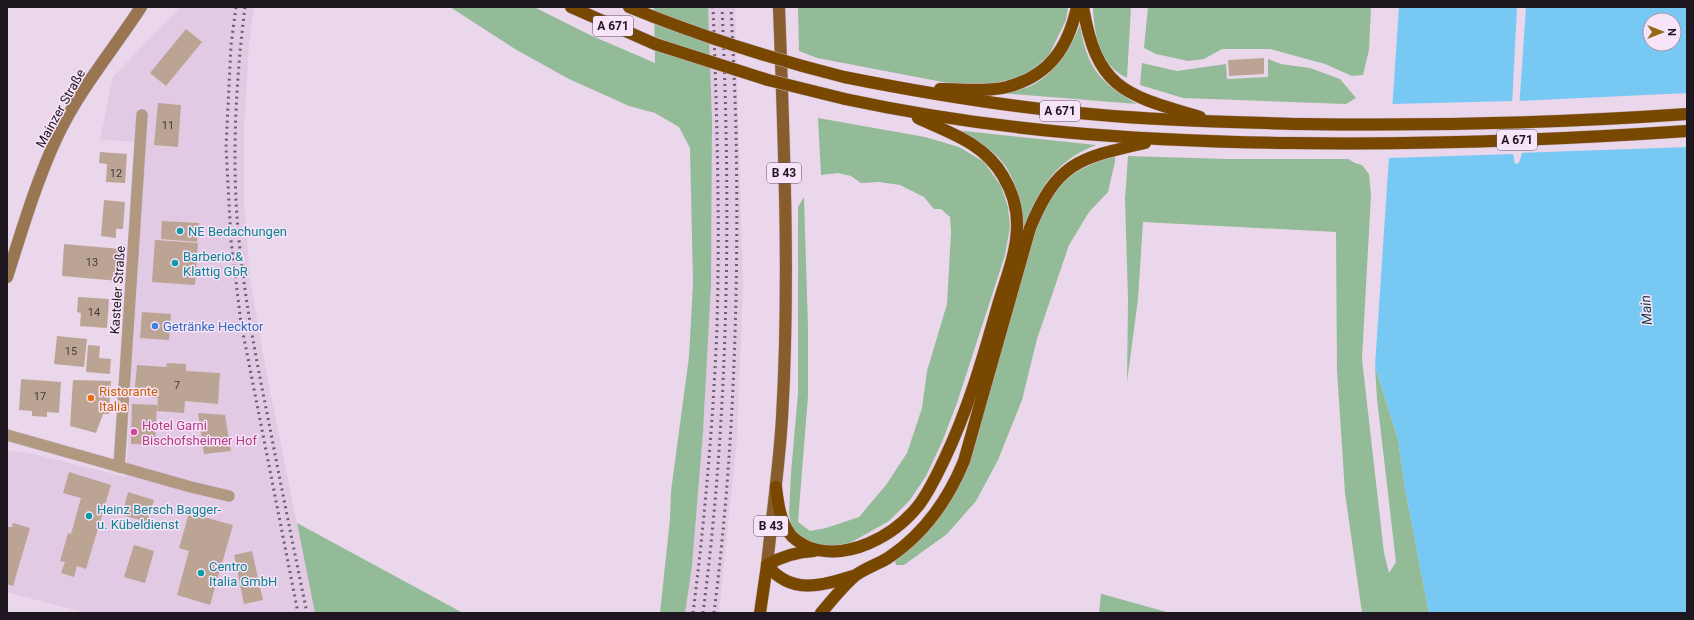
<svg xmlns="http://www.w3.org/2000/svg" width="1694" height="620" viewBox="0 0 1694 620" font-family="Roboto,sans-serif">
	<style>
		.built { fill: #e2c9e4 }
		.green { fill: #94bb97 }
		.water { fill: #78c8f4; fill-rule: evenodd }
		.pier { fill: #ead7ec }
		.building { fill: #bca495 }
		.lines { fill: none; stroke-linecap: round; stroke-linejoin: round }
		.street-casing { stroke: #c5b4c7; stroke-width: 12 }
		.secondary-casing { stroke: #c5b4c7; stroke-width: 13 }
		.primary-casing { stroke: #c5b4c7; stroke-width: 13 }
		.highway-casing { stroke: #c5b4c7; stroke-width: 13 }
		.street { stroke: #b19880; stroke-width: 11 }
		.secondary { stroke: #997651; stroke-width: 12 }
		.primary { stroke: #885d2d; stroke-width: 12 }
		.highway { stroke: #784700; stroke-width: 12 }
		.rail { stroke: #6b5f6c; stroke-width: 3; stroke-dasharray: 2 4; stroke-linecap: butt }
		.highway-bridge-casing { stroke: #c5b4c7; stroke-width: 13; stroke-linecap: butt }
		.highway-bridge { stroke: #784700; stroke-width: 12 }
		.culture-dot { fill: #0f9aa8; stroke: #f8e4f9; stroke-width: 1.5 }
		.shop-dot { fill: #3f7fe0; stroke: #f8e4f9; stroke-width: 1.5 }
		.food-dot { fill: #e8710a; stroke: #f8e4f9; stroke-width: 1.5 }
		.hotel-dot { fill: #d1479c; stroke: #f8e4f9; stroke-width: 1.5 }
		.labels { text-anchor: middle; stroke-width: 3; stroke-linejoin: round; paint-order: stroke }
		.number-label { font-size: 11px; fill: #463a3c }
		.shield { fill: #f8e4f9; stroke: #5f5460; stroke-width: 1 }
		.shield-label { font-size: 12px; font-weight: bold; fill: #1e171f }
		.street-label { font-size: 13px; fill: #1e171f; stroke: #f8e4f9 }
		.culture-label { font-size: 13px; fill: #0d838f; stroke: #f8e4f9; text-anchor: start }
		.shop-label { font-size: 13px; fill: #366cbe; stroke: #f8e4f9; text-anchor: start }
		.food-label { font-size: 13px; fill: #c56008; stroke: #f8e4f9; text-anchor: start }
		.hotel-label { font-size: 13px; fill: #b23c85; stroke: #f8e4f9; text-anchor: start }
		.water-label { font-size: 14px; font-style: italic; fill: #14384a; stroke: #f8e4f9 }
	</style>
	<rect width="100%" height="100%" fill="#ead7ec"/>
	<g class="built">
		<polygon points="180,7 254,7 249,43 244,127 244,202 250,278 266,371 315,613 85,613 7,592 7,451 25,452 126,477 145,142 100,140 113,77"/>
		<polygon points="708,7 735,7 743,287 737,438 719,613 685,613 692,566 703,432 711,286 712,120"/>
	</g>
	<g class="green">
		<polygon points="450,7 534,7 590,35 655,63 654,7 708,7 712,120 711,286 703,432 692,566 685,613 660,613 670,519 671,491 689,357 693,283 690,148 679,127 655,113 629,106 569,79 515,49"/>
		<polygon points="798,7 1068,7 1066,20 1049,55 1024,77 993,83 948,83 817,58 799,51"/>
		<path d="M1093,7H1131L1127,78C1100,66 1094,34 1093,7Z"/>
		<polygon points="1148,7 1371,7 1369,50 1363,75 1352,76 1325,64 1270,49 1222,49 1204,59 1188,61 1156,54 1144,48"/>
		<path d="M1080,25C1087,68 1100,83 1137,104L1001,93C1009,91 1018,90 1026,88C1053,78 1070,50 1080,25Z"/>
		<polygon points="1268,59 1281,64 1310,68 1340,79 1356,98 1346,104 1183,98 1140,85 1142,63 1177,71 1226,64 1227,79 1268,77"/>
		<polygon points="818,118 925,137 959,147 984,162 1001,186 1008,207 1010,227 1005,255 957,403 942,442 926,476 910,500 889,521 850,543 834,546 815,545 801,540 792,529 789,513 791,473 798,393 798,207 804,197 808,328 808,396 798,522 810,531 826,528 859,517 886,485 907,453 922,408 927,371 947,304 951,232 950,217 941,209 934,209 924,197 900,185 879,182 861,183 851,176 838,173 821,175"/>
		<path d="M946,129L1096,145C1053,161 1037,193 1021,233C1019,195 1017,166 981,144C971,137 958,133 946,129Z"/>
		<path d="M1115,156V162L1108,192L1089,212L1069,245L1037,339L1022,400L998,460L976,501L947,534L904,565H896L895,560L921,538L945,510L964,474L1034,231C1056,186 1065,171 1115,156Z"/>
		<polygon points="1128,156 1228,159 1348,159 1355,163 1362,165 1369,174 1371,195 1362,359 1384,553 1389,573 1396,562 1377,399 1375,366 1398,439 1405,488 1429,613 1362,613 1345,493 1337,370 1336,232 1143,222 1138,299 1127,382 1128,299 1125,199"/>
		<polygon points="297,523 463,613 315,613"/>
		<polygon points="1101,594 1102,594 1170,613 1099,613"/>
	</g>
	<path class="water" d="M1399,7H1517L1512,105L1513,153L1515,164L1519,163L1522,153L1519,110L1526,7H1687V613H1429L1405,488L1398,439L1375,366ZM1650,20H1674V44H1650Z"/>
	<g class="pier">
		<polygon points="1687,93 1687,147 1520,153 1518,101"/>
		<polygon points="1514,101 1515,154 1388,158 1391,104"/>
	</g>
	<g class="building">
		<polygon points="186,29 202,42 166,86 150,73"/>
		<polygon points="1264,58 1264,74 1229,76 1228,60"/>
		<polygon points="158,103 181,105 178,147 154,145"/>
		<polygon points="100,152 127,154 125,183 106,182 107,164 99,163"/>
		<polygon points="104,200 125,202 123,229 116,229 116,238 101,236"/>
		<polygon points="162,221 199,223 197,242 161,239"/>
		<polygon points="155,240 198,243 195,285 152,282"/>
		<polygon points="64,244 121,249 119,281 62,276"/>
		<polygon points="78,297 109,299 107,328 80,326 81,313 77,312"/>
		<polygon points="142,312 171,314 169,340 140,338"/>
		<polygon points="57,336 87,339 84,367 54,364"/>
		<polygon points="88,345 100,346 99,358 111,359 110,374 86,372"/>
		<polygon points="167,363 186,364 186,371 220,373 218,404 185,401 184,413 157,411 158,398 134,396 137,365 166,367"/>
		<polygon points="21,379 61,382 59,413 47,412 47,417 32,416 32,411 19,410"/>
		<polygon points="73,380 111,381 109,414 103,414 96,433 70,426"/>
		<polygon points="132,404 157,405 155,445 131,444"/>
		<polygon points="198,413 225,415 231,451 204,454"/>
		<polygon points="69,472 111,485 86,569 77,566 74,577 61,573 65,562 60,561 68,533 71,534 81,498 63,493"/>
		<polygon points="128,492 154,500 147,522 122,515"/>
		<polygon points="189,513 233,525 210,605 177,595 189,551 179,548"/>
		<polygon points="13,523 30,528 13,586 7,584 7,527 12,527"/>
		<polygon points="134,545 154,551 145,583 124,577"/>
		<polygon points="252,551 263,600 244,604 234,555"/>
	</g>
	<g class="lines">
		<g class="street-casing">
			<g id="street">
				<polyline points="7,435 191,487 229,496"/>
				<polyline points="119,467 142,115"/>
			</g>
		</g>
		<g class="secondary-casing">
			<path id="secondary" d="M7,277C22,230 36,182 57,137C79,90 113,50 141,7"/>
		</g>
		<g class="primary-casing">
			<path id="primary" d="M767,565C772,516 779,467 782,418C790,281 784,144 779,7"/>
		</g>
		<g class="highway-casing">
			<g id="highway">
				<polyline points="571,7 655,44"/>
				<polyline points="629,7 654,17"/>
				<path d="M1083,7C1097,90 1126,95 1200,117"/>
				<path d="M844,77C929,94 1014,108 1101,115C1167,121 1234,122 1300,124C1429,126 1558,123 1687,114"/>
				<path d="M940,89C962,89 986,92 1007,87C1049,76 1068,48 1077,7"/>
				<path d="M845,99C994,131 1136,141 1288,143C1421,145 1554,140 1687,131"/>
				<path d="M776,487C778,504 780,520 790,534C794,540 802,544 808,547C847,562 894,536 918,506C929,492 936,476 944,460C968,410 983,358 998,305C1005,281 1016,255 1017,229C1018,210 1012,191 1003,176C984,143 950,133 918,118"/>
				<path d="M767,565C791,595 821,586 853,576"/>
				<path d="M760,613L767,565C782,556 796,552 814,551"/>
				<path d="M821,613C832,600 843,586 856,575C866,568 878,564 888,558C924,534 948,500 964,461L1030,228C1057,162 1079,158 1145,143"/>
			</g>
		</g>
		<use href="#street" class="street"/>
		<use href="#secondary" class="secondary"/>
		<use href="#primary" class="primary"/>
		<use href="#highway" class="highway"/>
		<g class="rail">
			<polyline points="236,7 231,45 226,147 231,240 241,323 298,613"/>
			<path d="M245,7C237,71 233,136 236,201C240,275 254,349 269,423C281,486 294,550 307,613"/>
			<path d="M693,613C705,518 713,423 717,327C720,221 717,114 713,7"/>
			<path d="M703,613C729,412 731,209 722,7"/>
			<path d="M714,613C734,454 739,292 736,132C735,90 733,49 731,7"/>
		</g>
		<g class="highway-bridge-casing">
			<g id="highway-bridge">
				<path d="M654,17C716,41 780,61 844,77"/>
				<polyline points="655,44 768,80 845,99"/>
			</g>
		</g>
		<use href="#highway-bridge" class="highway-bridge"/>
	</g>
	<g class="culture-dot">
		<circle cx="180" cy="231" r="4"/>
		<circle cx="175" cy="263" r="4"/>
		<circle cx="89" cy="516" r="4"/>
		<circle cx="201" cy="573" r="4"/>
	</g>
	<circle class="shop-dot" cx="155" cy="326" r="4"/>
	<circle class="food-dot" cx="91" cy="398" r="4"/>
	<circle class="hotel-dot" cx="134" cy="432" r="4"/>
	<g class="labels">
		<g class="number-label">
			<text x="168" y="129">11</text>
			<text x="116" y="177">12</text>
			<text x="92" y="266">13</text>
			<text x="94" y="316">14</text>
			<text x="71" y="355">15</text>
			<text x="177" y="389">7</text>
			<text x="40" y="400">17</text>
		</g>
		<g class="shield">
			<rect x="593" y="16" width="40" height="20" rx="3"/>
			<rect x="1040" y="101" width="40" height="20" rx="3"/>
			<rect x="1497" y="130" width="40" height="20" rx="3"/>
			<rect x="767" y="163" width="34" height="20" rx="3"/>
			<rect x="754" y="516" width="34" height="20" rx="3"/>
		</g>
		<g class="shield-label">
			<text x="613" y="30">A 671</text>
			<text x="1060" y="115">A 671</text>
			<text x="1517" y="144">A 671</text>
			<text x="784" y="177">B 43</text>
			<text x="771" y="530">B 43</text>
		</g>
		<g class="street-label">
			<text transform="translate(60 108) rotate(-61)" y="5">Mainzer Straße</text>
			<text transform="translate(117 290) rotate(-86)" y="5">Kasteler Straße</text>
		</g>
		<g class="culture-label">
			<text x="188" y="236">NE Bedachungen</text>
			<text x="183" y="261">Barberio &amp;<tspan x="183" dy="15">Klattig GbR</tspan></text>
			<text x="97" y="514">Heinz Bersch Bagger-<tspan x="97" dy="15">u. Kübeldienst</tspan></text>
			<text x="209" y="571">Centro<tspan x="209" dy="15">Italia GmbH</tspan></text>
		</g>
		<g class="shop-label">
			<text x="163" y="331">Getränke Hecktor</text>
		</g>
		<g class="food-label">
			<text x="99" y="396">Ristorante<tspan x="99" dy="15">Italia</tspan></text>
		</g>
		<g class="hotel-label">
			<text x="142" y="430">Hotel Garni<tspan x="142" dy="15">Bischofsheimer Hof</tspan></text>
		</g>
		<g class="water-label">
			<text transform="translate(1646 310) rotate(-94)" y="5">Main</text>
		</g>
	</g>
	<rect width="1694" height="620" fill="none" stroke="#1e171f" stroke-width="16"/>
	<g transform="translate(1662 32) rotate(90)"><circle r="19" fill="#f8e4f9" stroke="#a192a2"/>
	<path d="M0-3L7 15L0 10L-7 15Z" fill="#946915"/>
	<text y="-6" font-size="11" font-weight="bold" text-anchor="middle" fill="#1e171f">N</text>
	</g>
</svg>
